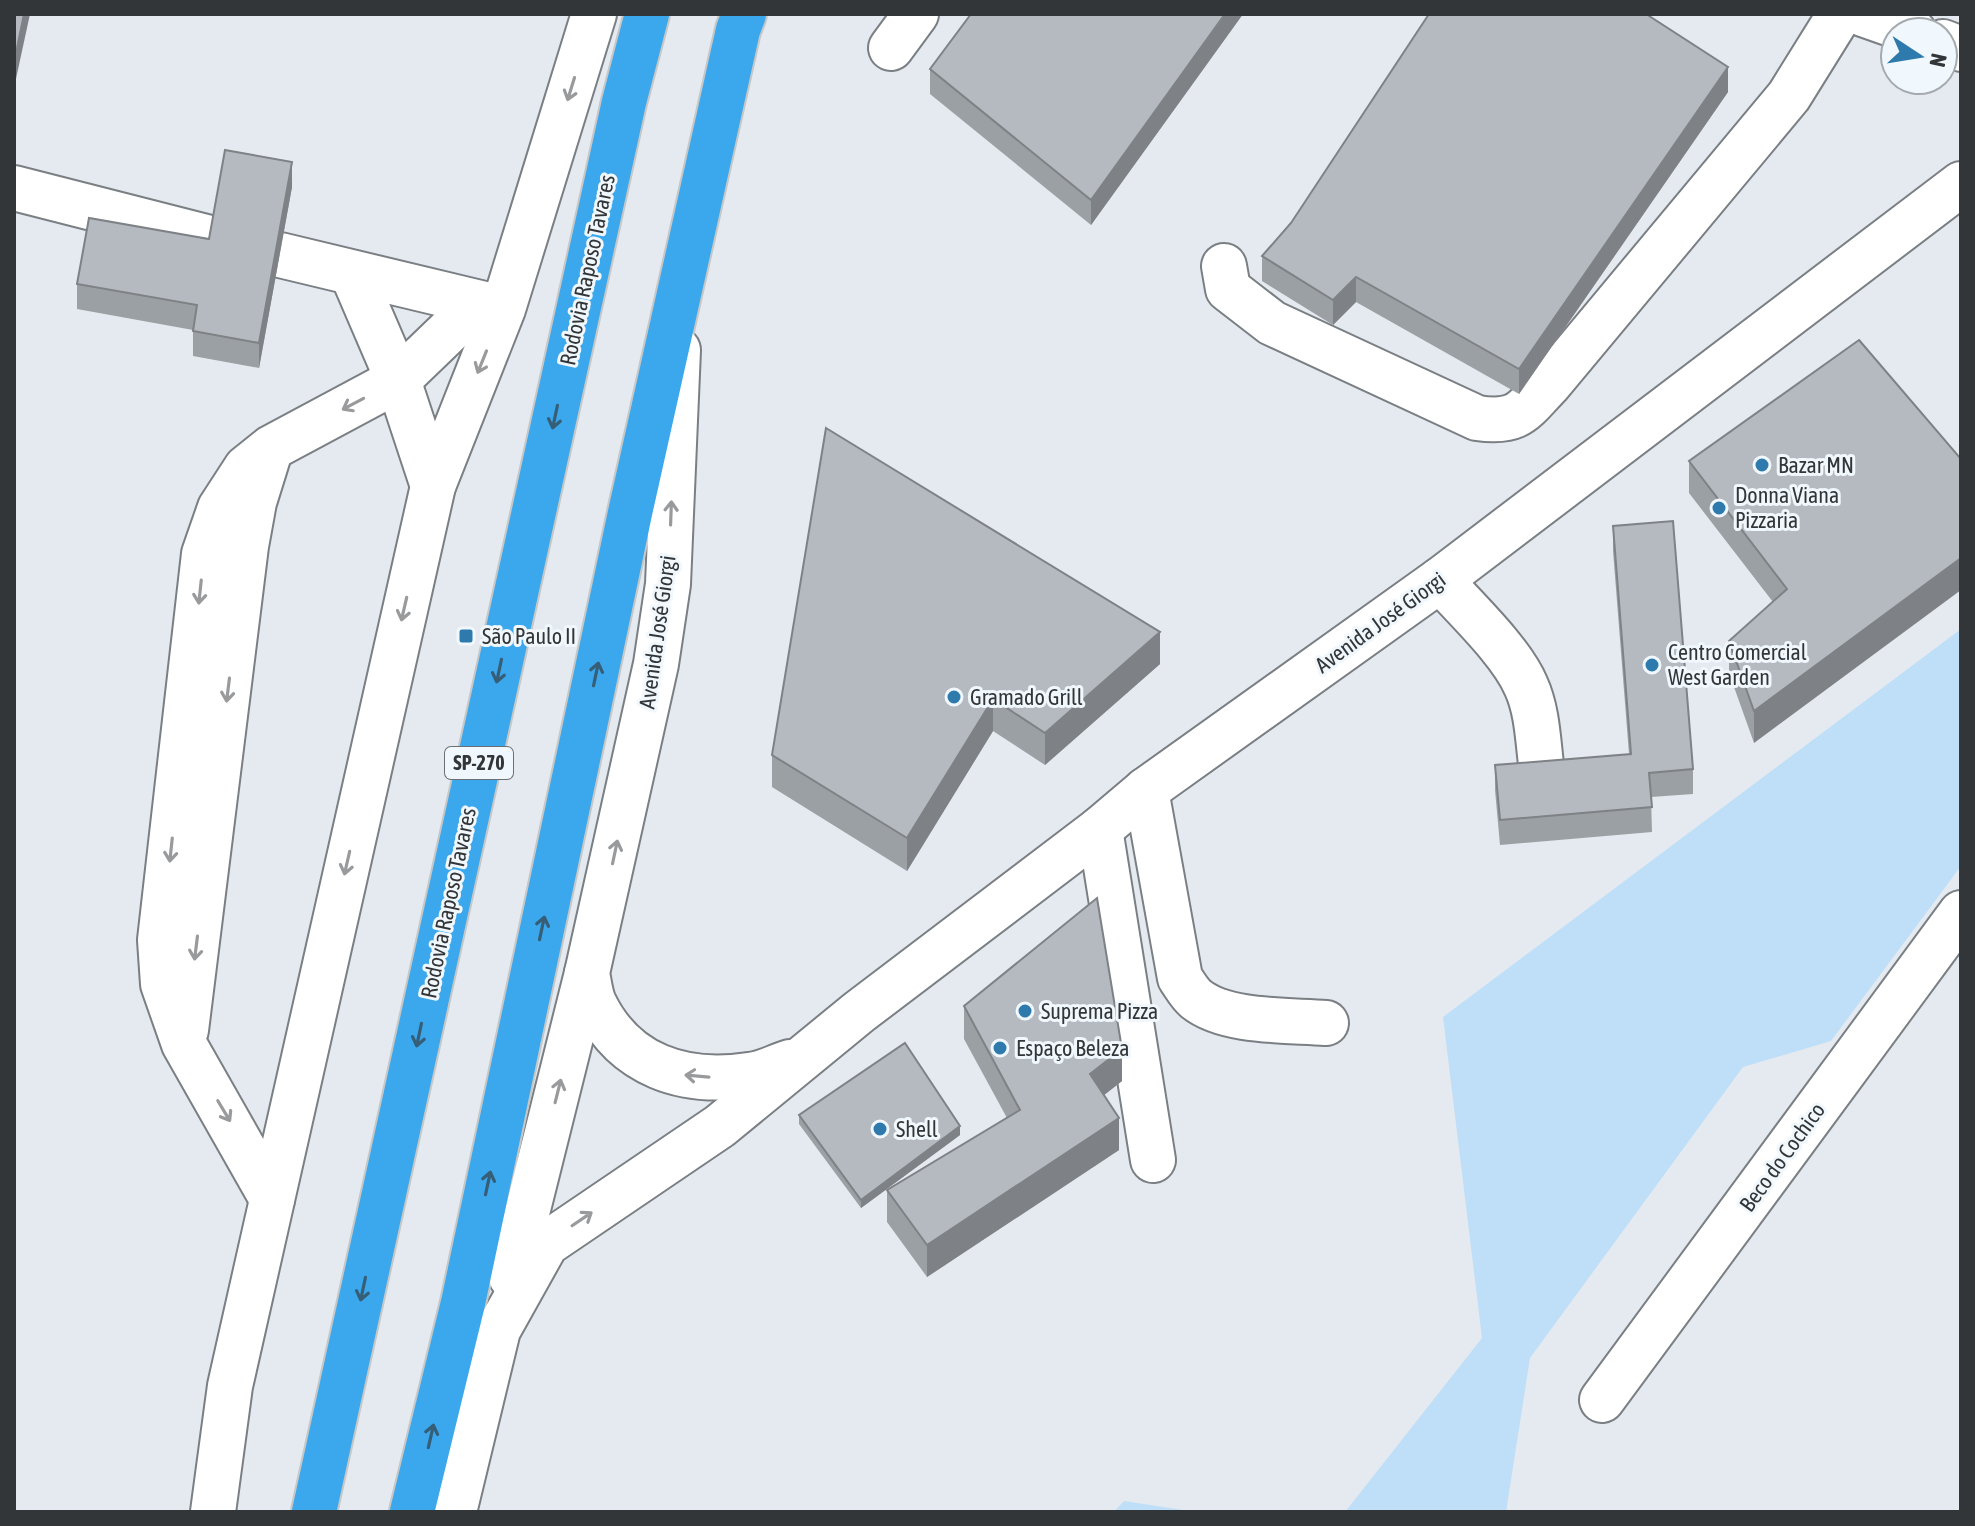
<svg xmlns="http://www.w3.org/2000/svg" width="1975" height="1526" viewBox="0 0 1975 1526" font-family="'Asap Condensed',sans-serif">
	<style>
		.green { fill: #bfdff8 }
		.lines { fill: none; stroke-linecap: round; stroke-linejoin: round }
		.minor-casing { stroke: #7a7f84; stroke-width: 48 }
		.highway-casing { stroke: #c6c7c7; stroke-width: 48 }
		.minor { stroke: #fff; stroke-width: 44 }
		.highway { stroke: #3ba7ed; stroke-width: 44 }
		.wall { fill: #9ba0a4 }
		.shaded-wall { fill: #7e8286 }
		.building { fill: #b4babf; stroke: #7e8286; stroke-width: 2 }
		.oneway { stroke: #999a9c }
		.oneway2 { stroke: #365e77 }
		.poi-dot { fill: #2e7aad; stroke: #f1f8fd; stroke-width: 3 }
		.labels { text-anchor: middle; stroke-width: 6; stroke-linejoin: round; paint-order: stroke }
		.shield { fill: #f1f8fd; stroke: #6c7073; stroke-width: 2 }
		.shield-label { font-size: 20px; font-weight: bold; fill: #333638 }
		.street-label { font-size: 22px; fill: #333638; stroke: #f1f8fd }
		.poi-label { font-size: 22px; fill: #333638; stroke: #f1f8fd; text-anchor: start }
	</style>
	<rect width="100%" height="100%" fill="#e4eaef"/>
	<g class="green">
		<polygon points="1961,629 1961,866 1831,1041 1743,1067 1530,1358 1506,1512 1345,1512 1482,1338 1443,1017"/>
		<polygon points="1124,1501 1196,1512 1114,1512"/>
	</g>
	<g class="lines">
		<g class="minor-casing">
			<g id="minor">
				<polyline points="1863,14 1914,32"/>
				<polyline points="1943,42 1961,49"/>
				<polyline points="891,48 916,14"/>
				<polyline points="14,188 214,239"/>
				<polyline points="280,255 501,308"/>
				<path d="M1224,266L1228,289L1272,323L1477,418C1519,424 1523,411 1550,383L1789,96L1840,14"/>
				<polyline points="352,273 398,380 433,486"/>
				<path d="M678,350L668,584L656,664L587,973C589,982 590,994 594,1003C624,1066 684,1085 749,1075C763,1074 777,1066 790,1062"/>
				<path d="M1440,580C1466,609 1511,651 1526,686C1538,712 1538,744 1542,772"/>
				<path d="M1146,790L1180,978C1185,985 1189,993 1196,999C1226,1023 1288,1020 1326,1023"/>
				<polyline points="1100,829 1153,1160"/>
				<polyline points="186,1030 246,546 254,502 268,457"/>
				<polyline points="272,1199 184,1044 163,984 160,940 204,554 220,508 246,468 271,448 398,380 478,303"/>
				<polyline points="511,1277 587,973"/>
				<polyline points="1602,1400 1961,913"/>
				<polyline points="213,1512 230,1386 433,486 503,309 594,14"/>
				<polyline points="454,1512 498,1330 546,1244 720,1126 859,1012 1100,829 1146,790 1440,580 1961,184"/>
			</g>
		</g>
		<g class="highway-casing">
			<g id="highway">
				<polyline points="314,1512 624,102 647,14"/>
				<polyline points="412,1512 463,1303 630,513 738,30 744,14"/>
			</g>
		</g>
		<use href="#minor" class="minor"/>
		<use href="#highway" class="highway"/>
	</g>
	<g class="wall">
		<polygon points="1243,14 1091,225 930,94 930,69"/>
		<polygon points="1728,92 1519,394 1356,302 1333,325 1262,281 1262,256"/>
		<polygon points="292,187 259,368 193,356 193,330 77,309 77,284 209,239"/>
		<polygon points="1859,340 1754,743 1729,673 1729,641 1773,602 1689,493 1689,461"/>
		<polygon points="826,428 1160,664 1045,765 993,731 907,871 772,787 772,755"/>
		<polygon points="1613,526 1693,769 1693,794 1651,797 1652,832 1500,845 1495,790 1495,765 1629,754 1613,551"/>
		<polygon points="964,1006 1122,1081 1104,1095 1119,1150 927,1277 887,1222 887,1190 1007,1118 964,1039"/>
		<polygon points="799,1115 960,1135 861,1208 799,1124"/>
	</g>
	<g class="shaded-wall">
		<polygon points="24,14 30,14 14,88 14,63"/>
		<polygon points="1225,14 1243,14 1091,225 1091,200"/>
		<polygon points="1728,67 1728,92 1519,394 1519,369"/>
		<polygon points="292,162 292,187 259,368 259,343"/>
		<polygon points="1356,277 1356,302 1333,325 1333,300"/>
		<polygon points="1961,558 1961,590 1754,743 1754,711"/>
		<polygon points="1160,632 1160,664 1045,765 1045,733"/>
		<polygon points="993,699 993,731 907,871 907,838"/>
		<polygon points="1122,1049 1122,1081 1090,1106 1090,1074"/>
		<polygon points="1119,1118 1119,1150 927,1277 927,1245"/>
		<polygon points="960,1126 960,1135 861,1208 861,1200"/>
	</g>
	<g class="building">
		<polygon points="14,14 24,14 14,63"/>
		<polygon points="971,14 1225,14 1091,200 930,69"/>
		<polygon points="1429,14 1646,14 1728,67 1519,369 1356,277 1333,300 1262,256 1291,223"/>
		<polygon points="225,150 292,162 259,343 193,331 197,305 77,284 89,218 209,239"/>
		<polygon points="1859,340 1961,459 1961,558 1754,711 1729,641 1787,589 1689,461"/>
		<polygon points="826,428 1160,632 1045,733 993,699 907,838 772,755"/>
		<polygon points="1673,521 1693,769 1649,773 1652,807 1500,820 1495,765 1631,754 1613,526"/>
		<polygon points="1097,898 1122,1049 1090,1074 1119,1118 927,1245 887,1190 1020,1110 964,1006"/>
		<polygon points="905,1043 960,1126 861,1200 799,1115"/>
	</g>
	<defs><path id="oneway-shaft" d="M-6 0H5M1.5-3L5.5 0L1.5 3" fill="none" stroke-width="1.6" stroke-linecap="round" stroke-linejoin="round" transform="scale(2)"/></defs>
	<g class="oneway">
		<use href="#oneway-shaft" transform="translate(571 89) rotate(107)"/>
		<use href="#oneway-shaft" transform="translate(482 362) rotate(112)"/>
		<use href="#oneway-shaft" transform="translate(353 404) rotate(152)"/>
		<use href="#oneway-shaft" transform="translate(671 513) rotate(-88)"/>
		<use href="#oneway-shaft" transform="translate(200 592) rotate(96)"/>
		<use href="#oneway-shaft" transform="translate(404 609) rotate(103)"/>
		<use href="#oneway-shaft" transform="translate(228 690) rotate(97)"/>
		<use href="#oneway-shaft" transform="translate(171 850) rotate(96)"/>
		<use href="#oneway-shaft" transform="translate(615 852) rotate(-78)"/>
		<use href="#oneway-shaft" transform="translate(347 863) rotate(103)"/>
		<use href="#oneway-shaft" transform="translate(196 948) rotate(97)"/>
		<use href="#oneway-shaft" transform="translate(697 1076) rotate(-175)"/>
		<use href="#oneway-shaft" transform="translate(558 1091) rotate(-76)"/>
		<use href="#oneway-shaft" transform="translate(224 1111) rotate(59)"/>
		<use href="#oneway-shaft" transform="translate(582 1219) rotate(-34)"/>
	</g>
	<g class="oneway2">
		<use href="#oneway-shaft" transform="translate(555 417) rotate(102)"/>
		<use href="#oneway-shaft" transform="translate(499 671) rotate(102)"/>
		<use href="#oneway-shaft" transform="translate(596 674) rotate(-78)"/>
		<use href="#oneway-shaft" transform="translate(542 928) rotate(-78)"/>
		<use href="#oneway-shaft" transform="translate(419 1035) rotate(102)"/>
		<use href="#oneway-shaft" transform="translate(488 1183) rotate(-78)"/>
		<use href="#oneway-shaft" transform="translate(363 1289) rotate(102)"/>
		<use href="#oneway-shaft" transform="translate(431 1436) rotate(-77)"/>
	</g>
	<g class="poi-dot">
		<circle cx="1762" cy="465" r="8"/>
		<circle cx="1719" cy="508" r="8"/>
		<rect x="458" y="628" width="16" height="16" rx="4"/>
		<circle cx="1652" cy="665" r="8"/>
		<circle cx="954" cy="697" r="8"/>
		<circle cx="1025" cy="1011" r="8"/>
		<circle cx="1000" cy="1048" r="8"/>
		<circle cx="880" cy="1129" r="8"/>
	</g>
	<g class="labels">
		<rect class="shield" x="445" y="747" width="68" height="32" rx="6"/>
		<g class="shield-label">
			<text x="479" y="770">SP-270</text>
		</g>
		<g class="street-label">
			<text transform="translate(587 270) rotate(-78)" y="8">Rodovia Raposo Tavares</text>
			<text transform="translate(1380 622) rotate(-36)" y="8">Avenida José Giorgi</text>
			<text transform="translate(657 632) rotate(-82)" y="8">Avenida José Giorgi</text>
			<text transform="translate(448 903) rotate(-78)" y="8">Rodovia Raposo Tavares</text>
			<text transform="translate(1782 1157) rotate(-54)" y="8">Beco do Cochico</text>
		</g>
		<g class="poi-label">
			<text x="1778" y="473">Bazar MN</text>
			<text x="1735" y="503">Donna Viana<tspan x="1735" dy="25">Pizzaria</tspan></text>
			<text x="482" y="644">São Paulo II</text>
			<text x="1668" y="660">Centro Comercial<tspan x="1668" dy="25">West Garden</tspan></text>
			<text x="970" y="705">Gramado Grill</text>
			<text x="1041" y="1019">Suprema Pizza</text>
			<text x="1016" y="1056">Espaço Beleza</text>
			<text x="896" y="1137">Shell</text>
		</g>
	</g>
	<rect width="1975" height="1526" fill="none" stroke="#333638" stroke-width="32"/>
	<g transform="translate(1919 56) rotate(102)"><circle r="38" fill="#f1f8fd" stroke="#a5aaae" stroke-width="2"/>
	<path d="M0-6L14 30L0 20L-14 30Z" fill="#2e7aad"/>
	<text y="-12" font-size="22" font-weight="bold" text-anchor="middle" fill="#333638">N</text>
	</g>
</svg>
